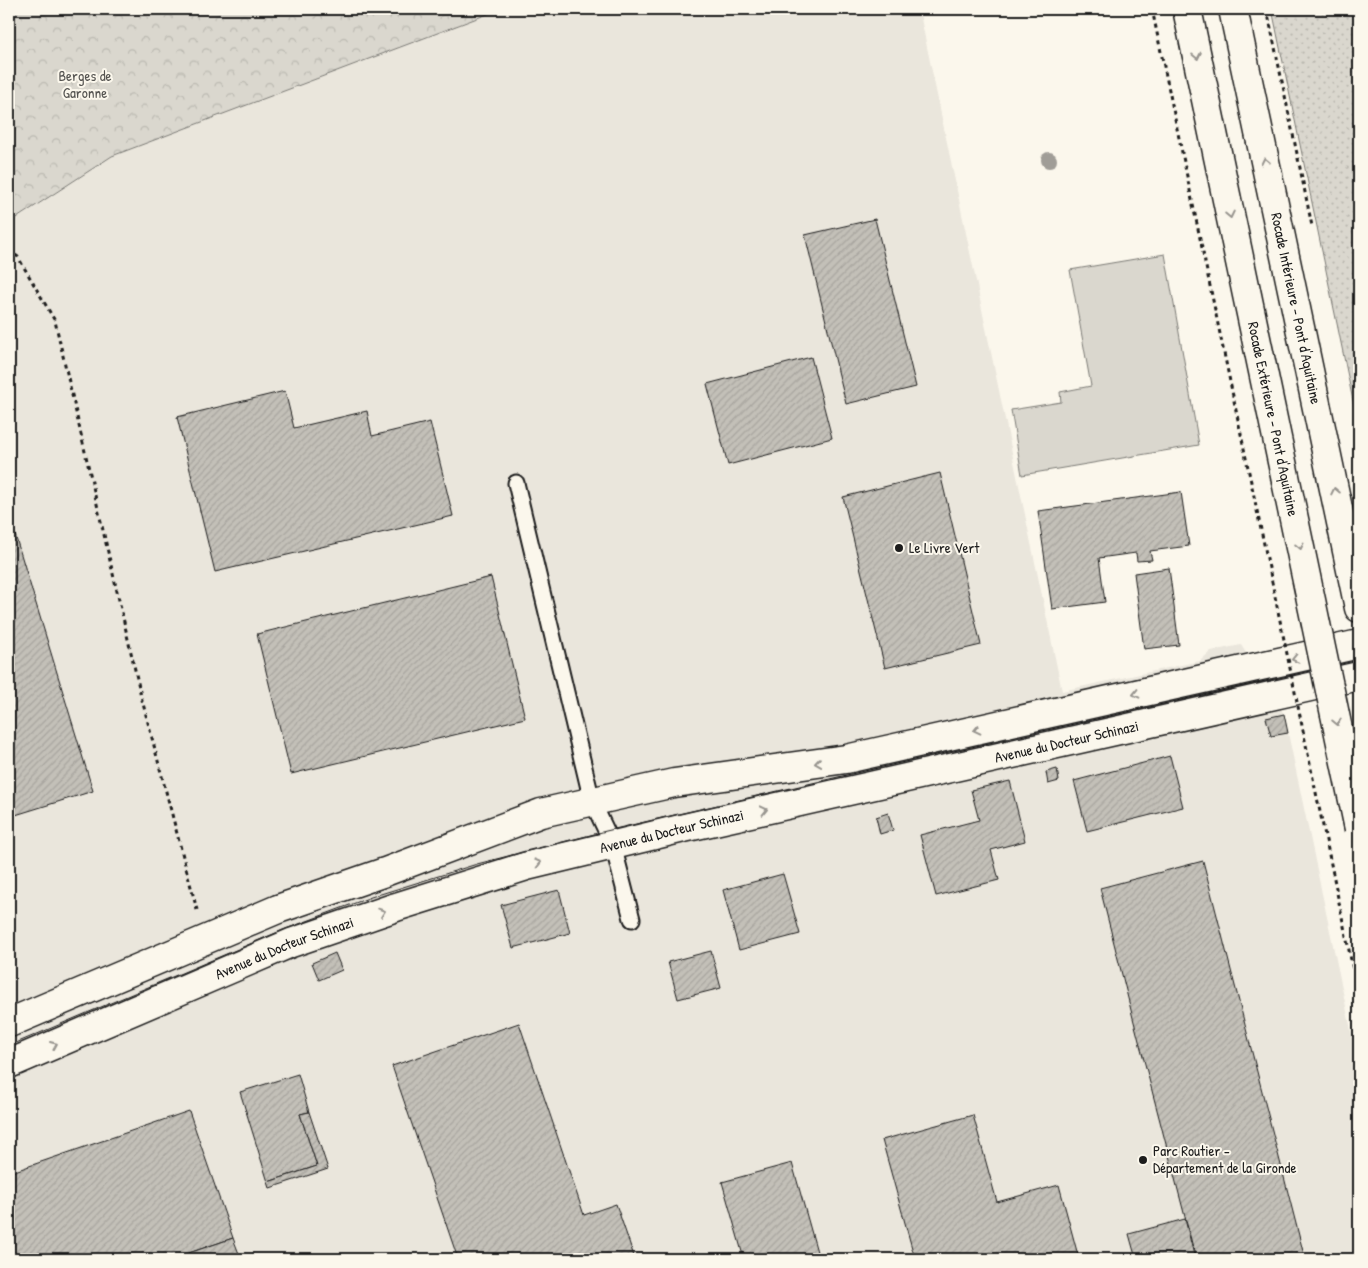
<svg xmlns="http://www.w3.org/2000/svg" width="1368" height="1268" viewBox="0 0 1368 1268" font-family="'Patrick Hand',sans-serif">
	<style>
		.built { fill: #eae6dc }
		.grass { fill: url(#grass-dots); stroke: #7b7a75 }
		.forest { fill: url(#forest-crowns); stroke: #7b7a75 }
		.pitch { fill: #dad7ce; stroke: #7b7a75 }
		.building { fill: url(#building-hatch); stroke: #1c1c1c }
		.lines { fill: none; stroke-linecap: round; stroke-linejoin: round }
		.service-casing { stroke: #1c1c1c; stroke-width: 19 }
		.minor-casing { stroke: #1c1c1c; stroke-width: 31 }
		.motorway-casing { stroke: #1c1c1c; stroke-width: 31 }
		.path { stroke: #1c1c1c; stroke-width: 3; stroke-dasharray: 4 4; stroke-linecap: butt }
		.service { stroke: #fbf7ec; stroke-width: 15 }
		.minor { stroke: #fbf7ec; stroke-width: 28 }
		.motorway { stroke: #fbf7ec; stroke-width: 28 }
		.tram { stroke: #1c1c1c; stroke-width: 1 }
		.motorway-bridge-casing { stroke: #1c1c1c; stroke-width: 31; stroke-linecap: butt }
		.path-bridge { stroke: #1c1c1c; stroke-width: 3; stroke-dasharray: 4 4; stroke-linecap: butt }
		.motorway-bridge { stroke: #fbf7ec; stroke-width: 28 }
		.tree { fill: #a09d97 }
		.oneway { stroke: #97948e }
		.poi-dot { fill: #1c1c1c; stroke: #fbf7ec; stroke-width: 2 }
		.labels { text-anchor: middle; stroke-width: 4; stroke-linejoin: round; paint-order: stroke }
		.park-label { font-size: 15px; fill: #555451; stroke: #fbf7ec }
		.street-label { font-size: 15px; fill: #1c1c1c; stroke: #fbf7ec }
		.poi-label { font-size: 15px; fill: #1c1c1c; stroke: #fbf7ec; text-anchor: start }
	</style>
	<defs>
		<pattern id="grass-dots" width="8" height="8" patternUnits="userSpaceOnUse" patternTransform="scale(1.25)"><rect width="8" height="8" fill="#dad7ce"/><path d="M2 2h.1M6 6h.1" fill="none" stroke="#bab8b0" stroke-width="1.8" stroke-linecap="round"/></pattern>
		<pattern id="forest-crowns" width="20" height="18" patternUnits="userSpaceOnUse" patternTransform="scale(1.25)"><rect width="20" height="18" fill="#dad7ce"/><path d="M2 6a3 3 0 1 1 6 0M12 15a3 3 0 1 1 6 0" fill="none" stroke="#bab8b0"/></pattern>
		<pattern id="building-hatch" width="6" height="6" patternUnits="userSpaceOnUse" patternTransform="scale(1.25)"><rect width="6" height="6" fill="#c3c0b8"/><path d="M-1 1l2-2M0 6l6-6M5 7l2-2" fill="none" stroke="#a7a49e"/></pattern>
	</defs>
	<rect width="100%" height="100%" fill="#fbf7ec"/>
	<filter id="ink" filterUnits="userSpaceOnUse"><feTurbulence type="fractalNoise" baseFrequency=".02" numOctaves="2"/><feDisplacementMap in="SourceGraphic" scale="10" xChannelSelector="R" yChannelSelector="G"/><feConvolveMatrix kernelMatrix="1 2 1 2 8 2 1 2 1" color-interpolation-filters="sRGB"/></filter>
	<g filter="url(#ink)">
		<polygon class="built" points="501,9 919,9 1062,691 1200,661 1211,651 1241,645 1284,714 1359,1068 1359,1259 9,1259 9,223 112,156"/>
		<polygon class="grass" points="1272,9 1359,9 1359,430"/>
		<polygon class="forest" points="9,9 501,9 112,156 9,223"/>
		<polygon class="pitch" points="1165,254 1199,445 1022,475 1011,410 1061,402 1060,392 1091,386 1070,270"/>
		<g class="building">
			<polygon points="875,219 916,387 846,404 805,235"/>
			<polygon points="811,357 832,438 728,465 707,384"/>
			<polygon points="285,391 294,428 367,411 372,436 430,422 453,516 215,572 177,417"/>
			<polygon points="940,473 981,645 885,668 843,497"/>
			<polygon points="1181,492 1189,546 1150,551 1152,560 1137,561 1136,553 1099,558 1105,602 1052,609 1038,511"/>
			<polygon points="9,515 93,791 9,817"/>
			<polygon points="1169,568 1179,645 1144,649 1134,573"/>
			<polygon points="491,577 525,718 291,774 257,634"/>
			<polygon points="1284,714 1288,733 1271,736 1266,718"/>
			<polygon points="1170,756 1183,807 1087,831 1074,781"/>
			<polygon points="1057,769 1059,781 1048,784 1046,772"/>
			<polygon points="1010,781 1025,841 991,850 999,880 936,896 920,835 979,820 971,790"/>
			<polygon points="888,813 893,830 880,834 876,817"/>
			<polygon points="1203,861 1305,1259 1196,1259 1133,1018 1100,888"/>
			<polygon points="783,874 800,934 739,950 723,890"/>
			<polygon points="559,890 570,933 513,948 501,905"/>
			<polygon points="711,951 721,988 678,999 668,962"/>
			<polygon points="335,953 342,970 319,980 312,963"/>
			<polygon points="519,1023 584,1215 616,1204 635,1259 468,1259 467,1256 458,1259 392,1066"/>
			<polygon points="298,1074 309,1112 300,1114 317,1166 268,1182 240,1092"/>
			<polygon points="189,1111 233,1238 171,1259 9,1259 9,1173"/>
			<polygon points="309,1112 328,1169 270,1188 268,1182 317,1166 300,1114"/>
			<polygon points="973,1115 997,1202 1059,1185 1079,1259 915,1259 882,1140"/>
			<polygon points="792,1163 819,1259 744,1259 722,1182"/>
			<polygon points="1185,1219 1195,1259 1136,1259 1129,1234"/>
			<polygon points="233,1238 241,1259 171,1259 186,1254"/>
		</g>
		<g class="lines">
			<g class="service-casing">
				<polyline id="service" points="516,483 592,801 613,845 632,919"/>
			</g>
			<g class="minor-casing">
				<g id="minor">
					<polyline points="9,1023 278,909 385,872 541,813 674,783 846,759 1359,644"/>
					<path id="s1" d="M9,1064L291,943L396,907L527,866L684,828L1359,676"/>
				</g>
			</g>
			<g class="motorway-casing">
				<g id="motorway">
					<path id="s2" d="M1233,9L1359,608"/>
				</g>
			</g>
			<g class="path">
				<polyline points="1267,9 1312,226"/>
				<polyline points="9,250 18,257 55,321 141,696 197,910"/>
			</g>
			<use href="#service" class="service"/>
			<use href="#minor" class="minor"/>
			<use href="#motorway" class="motorway"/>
			<polyline class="tram" points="9,1046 283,930 371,897 477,864 606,831 851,774 1359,660"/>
			<g class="motorway-bridge-casing">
				<g id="motorway-bridge">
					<path id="s3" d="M1187,9L1359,829"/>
				</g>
			</g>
			<polyline class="path-bridge" points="1152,9 1359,998"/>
			<use href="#motorway-bridge" class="motorway-bridge"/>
		</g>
		<circle class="tree" cx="1049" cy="160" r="8"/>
		<defs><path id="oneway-chevron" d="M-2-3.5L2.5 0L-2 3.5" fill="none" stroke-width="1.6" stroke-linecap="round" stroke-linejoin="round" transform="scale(1.25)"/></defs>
		<g class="oneway">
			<use href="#oneway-chevron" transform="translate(1197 56) rotate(78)"/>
			<use href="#oneway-chevron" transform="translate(1265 161) rotate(-102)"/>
			<use href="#oneway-chevron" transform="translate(1230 215) rotate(78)"/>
			<use href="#oneway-chevron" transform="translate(1335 491) rotate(-102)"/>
			<use href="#oneway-chevron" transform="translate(1300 546) rotate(78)"/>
			<use href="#oneway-chevron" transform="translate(1295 659) rotate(167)"/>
			<use href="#oneway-chevron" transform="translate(1136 694) rotate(167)"/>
			<use href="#oneway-chevron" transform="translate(1337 722) rotate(78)"/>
			<use href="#oneway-chevron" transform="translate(977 730) rotate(167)"/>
			<use href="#oneway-chevron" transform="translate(818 763) rotate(172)"/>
			<use href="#oneway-chevron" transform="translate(764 810) rotate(-13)"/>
			<use href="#oneway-chevron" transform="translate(538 863) rotate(-14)"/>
			<use href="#oneway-chevron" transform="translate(382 912) rotate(-19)"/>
			<use href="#oneway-chevron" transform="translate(54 1045) rotate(-23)"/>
		</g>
	</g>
	<g class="poi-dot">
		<circle cx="899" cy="548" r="5"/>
		<circle cx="1143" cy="1160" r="5"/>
	</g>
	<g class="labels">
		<g class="park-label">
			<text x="85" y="81">Berges de<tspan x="85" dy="17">Garonne</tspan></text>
		</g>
		<g class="street-label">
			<text dy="5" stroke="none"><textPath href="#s2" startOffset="306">Rocade Intérieure - Pont d'Aquitaine</textPath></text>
			<text dy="5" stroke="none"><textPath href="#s3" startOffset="419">Rocade Extérieure - Pont d'Aquitaine</textPath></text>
			<text dy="5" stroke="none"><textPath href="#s1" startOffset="1109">Avenue du Docteur Schinazi</textPath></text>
			<text dy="5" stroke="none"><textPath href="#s1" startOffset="704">Avenue du Docteur Schinazi</textPath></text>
			<text dy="5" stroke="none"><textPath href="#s1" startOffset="299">Avenue du Docteur Schinazi</textPath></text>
		</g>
		<g class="poi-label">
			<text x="909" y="553">Le Livre Vert</text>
			<text x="1153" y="1156">Parc Routier -<tspan x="1153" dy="17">Département de la Gironde</tspan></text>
		</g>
	</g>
	<rect width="1368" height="1268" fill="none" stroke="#fbf7ec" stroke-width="30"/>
	<rect x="15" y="15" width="1338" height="1238" fill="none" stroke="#1c1c1c" stroke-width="2" filter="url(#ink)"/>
</svg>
